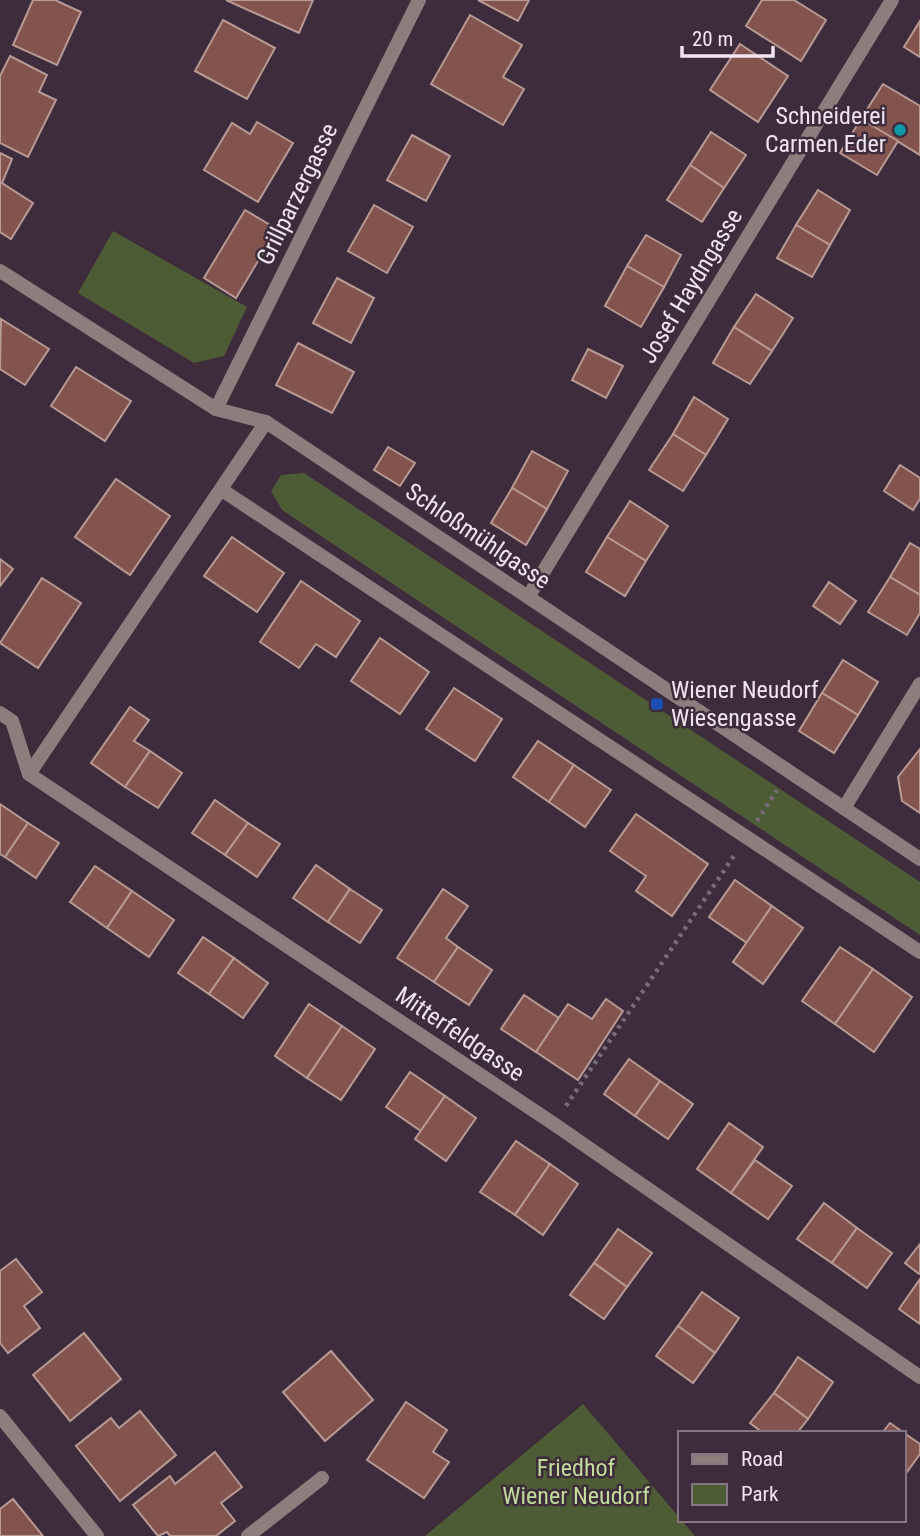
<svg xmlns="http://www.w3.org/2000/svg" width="920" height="1536" viewBox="0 0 920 1536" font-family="'Roboto Condensed',sans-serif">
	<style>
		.green { fill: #4d5c34 }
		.building { fill: #82544d; stroke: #b89994; stroke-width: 2 }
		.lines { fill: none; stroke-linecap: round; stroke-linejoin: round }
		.path { stroke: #796a78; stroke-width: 4.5; stroke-dasharray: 3.5 5; stroke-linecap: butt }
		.minor { stroke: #8b7e7c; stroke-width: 14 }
		.culture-dot { fill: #0f9aa8; stroke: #3d2c3c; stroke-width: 2.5 }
		.transit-dot { fill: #1a4fb4; stroke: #3d2c3c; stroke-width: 2.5 }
		.labels { text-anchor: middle; stroke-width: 5; stroke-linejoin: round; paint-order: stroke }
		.poi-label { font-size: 24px; fill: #f1e5f0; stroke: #3d2c3c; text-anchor: end }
		.street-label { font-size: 24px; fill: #f1e5f0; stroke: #3d2c3c }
		.park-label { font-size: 24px; fill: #c1dc99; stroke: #3d2c3c }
	</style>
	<rect width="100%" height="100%" fill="#3d2c3c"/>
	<g class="green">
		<polygon points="113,231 247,307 224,356 194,363 78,293"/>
		<polygon points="304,473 920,882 920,935 282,510 271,491 281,475"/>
		<polygon points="583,1404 695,1536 425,1536"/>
	</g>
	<g class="building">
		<polygon points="33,0 55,0 81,12 57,65 13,45"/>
		<polygon points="226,0 313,0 299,33"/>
		<polygon points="478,0 529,0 518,21"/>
		<polygon points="762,0 794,0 826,20 801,61 746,26"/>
		<polygon points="470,15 522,45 503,77 524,89 503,125 431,84"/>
		<polygon points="223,20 275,48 247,99 195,71"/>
		<polygon points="920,21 920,57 904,47"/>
		<polygon points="740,44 788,76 758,122 710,90"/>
		<polygon points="10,56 47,75 39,92 56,100 28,157 0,143 0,76"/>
		<polygon points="883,84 920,106 920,155 861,119"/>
		<polygon points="861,119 898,141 877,175 840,153"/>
		<polygon points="257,122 293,143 258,202 204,170 232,123 250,134"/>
		<polygon points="711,132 746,155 724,188 690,165"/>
		<polygon points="412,135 450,156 426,201 387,180"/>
		<polygon points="0,153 12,159 2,183 33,203 11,239 0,232"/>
		<polygon points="690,165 724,188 702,222 667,200"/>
		<polygon points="818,190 850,210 830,245 796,225"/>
		<polygon points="374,205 413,227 387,273 348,251"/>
		<polygon points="245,210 277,229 236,298 204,278"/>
		<polygon points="796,225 830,245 812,277 777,258"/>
		<polygon points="646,235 681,255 664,287 627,266"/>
		<polygon points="627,266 664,287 641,327 605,306"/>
		<polygon points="337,278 374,298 351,343 313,323"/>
		<polygon points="756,294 793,318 772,351 734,327"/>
		<polygon points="1,319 49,349 25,385 0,369"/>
		<polygon points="734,327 772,351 750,384 713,363"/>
		<polygon points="298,343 354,372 332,413 276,385"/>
		<polygon points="588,349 623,366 606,398 572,380"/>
		<polygon points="76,367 131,401 105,441 51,406"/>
		<polygon points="694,397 728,419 706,455 673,434"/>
		<polygon points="673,434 706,455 683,491 649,470"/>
		<polygon points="388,447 415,463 400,486 374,470"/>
		<polygon points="532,451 568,471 547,509 512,488"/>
		<polygon points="900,465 920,478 920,499 913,510 884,491"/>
		<polygon points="116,479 170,516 130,575 75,537"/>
		<polygon points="512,488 547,509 526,545 491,523"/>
		<polygon points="630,501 668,526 646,561 607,537"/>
		<polygon points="232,537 284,573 257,612 204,576"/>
		<polygon points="607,537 646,561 625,596 586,572"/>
		<polygon points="910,543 920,549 920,595 890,577"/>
		<polygon points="0,559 13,569 0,586"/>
		<polygon points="890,577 920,595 920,613 907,635 868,612"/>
		<polygon points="42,578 81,603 38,668 0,643"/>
		<polygon points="301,581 360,621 336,657 316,644 299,668 260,642"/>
		<polygon points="829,582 856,601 840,624 813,606"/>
		<polygon points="380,638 429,672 400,714 351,681"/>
		<polygon points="843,660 878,682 858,715 822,693"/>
		<polygon points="454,688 502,719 475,761 426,729"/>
		<polygon points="822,693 858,715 834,753 799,731"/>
		<polygon points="130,707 149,720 134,741 150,751 125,787 91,763"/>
		<polygon points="538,741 574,765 549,802 513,777"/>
		<polygon points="920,749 920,813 902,801 898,777"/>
		<polygon points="150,751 182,773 158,808 125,787"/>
		<polygon points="574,765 611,790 585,827 549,802"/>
		<polygon points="215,800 248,823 225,855 192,833"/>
		<polygon points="0,804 28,823 5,857 0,854"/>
		<polygon points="636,814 708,864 672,916 636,891 646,876 610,851"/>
		<polygon points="28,823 59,843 36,878 5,857"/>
		<polygon points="248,823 280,844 257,877 225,855"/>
		<polygon points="316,865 350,889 328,922 293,898"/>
		<polygon points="95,866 132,891 107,928 70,902"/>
		<polygon points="735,880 772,906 747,943 709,917"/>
		<polygon points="350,889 382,910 360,943 328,922"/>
		<polygon points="443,889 468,906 446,938 458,947 434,982 397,958"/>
		<polygon points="132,891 174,920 149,957 107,928"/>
		<polygon points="772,906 803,928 763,984 733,962"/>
		<polygon points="203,937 234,958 209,994 178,973"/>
		<polygon points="458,947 492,970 469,1005 434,982"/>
		<polygon points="840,947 873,969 835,1024 802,1001"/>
		<polygon points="234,958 268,983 243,1018 209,994"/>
		<polygon points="873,969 912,997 874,1052 835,1024"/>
		<polygon points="524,995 559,1018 536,1052 501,1029"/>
		<polygon points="606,999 623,1011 578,1080 536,1052 568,1004 592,1019"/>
		<polygon points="309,1004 342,1026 307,1078 275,1056"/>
		<polygon points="342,1026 375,1049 341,1100 307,1078"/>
		<polygon points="629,1059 660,1081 635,1116 604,1094"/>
		<polygon points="410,1072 445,1096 421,1131 386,1107"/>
		<polygon points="660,1081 693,1104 668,1139 635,1116"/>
		<polygon points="445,1096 476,1118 446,1161 415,1139"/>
		<polygon points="729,1123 763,1147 731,1193 697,1169"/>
		<polygon points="516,1141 550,1164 515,1215 480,1192"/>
		<polygon points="755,1160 792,1186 768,1219 731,1193"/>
		<polygon points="550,1164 578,1184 543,1235 515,1215"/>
		<polygon points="824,1203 857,1228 832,1263 797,1239"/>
		<polygon points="857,1228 892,1253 867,1288 832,1263"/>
		<polygon points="618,1229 652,1253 627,1287 594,1263"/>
		<polygon points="920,1244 920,1273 919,1274 905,1263"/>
		<polygon points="16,1259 42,1292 24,1306 40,1328 8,1353 0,1343 0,1271"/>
		<polygon points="594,1263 627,1287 604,1319 570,1295"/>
		<polygon points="920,1279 920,1324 899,1309"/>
		<polygon points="702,1292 739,1318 715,1353 678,1326"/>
		<polygon points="678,1326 715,1353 693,1383 656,1356"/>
		<polygon points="84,1333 121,1379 70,1421 33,1375"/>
		<polygon points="331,1351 373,1400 325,1441 283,1392"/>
		<polygon points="798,1357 833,1382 808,1419 774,1393"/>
		<polygon points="774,1393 808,1419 797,1433 763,1433 750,1423"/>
		<polygon points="406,1402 447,1430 433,1452 449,1462 424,1498 367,1460"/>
		<polygon points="140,1411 176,1455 120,1501 76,1446 111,1418 119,1428"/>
		<polygon points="890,1423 904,1433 882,1433"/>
		<polygon points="904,1433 920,1444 920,1454 904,1476"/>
		<polygon points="215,1452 242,1487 221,1503 235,1521 216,1536 170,1536 167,1532 158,1536 133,1505 170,1476 175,1484"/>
		<polygon points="13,1499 43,1536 0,1536 0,1509"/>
	</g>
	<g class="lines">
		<g class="path">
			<polyline points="757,821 777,790"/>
			<polyline points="566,1106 735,854"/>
		</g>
		<g class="minor">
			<polyline points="0,271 216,409 266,422 920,859"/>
			<polyline points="216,409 419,0"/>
			<polyline points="222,490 920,952"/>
			<polyline points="528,597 892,0"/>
			<polyline points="0,713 12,721 29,774 554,1124 920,1377"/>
			<polyline points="29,774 266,422"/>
			<polyline points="844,808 920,684"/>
			<polyline points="0,1416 97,1536"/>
			<polyline points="248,1536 322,1478"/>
		</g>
	</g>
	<circle class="culture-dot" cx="900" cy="130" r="7"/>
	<rect class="transit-dot" x="650" y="697" width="14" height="14" rx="3.5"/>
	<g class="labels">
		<g class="poi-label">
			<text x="886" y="124">Schneiderei<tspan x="886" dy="28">Carmen Eder</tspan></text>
			<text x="671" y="698" text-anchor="start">Wiener Neudorf<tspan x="671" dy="28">Wiesengasse</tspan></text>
		</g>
		<g class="street-label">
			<text transform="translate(297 194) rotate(-64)" y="8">Grillparzergasse</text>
			<text transform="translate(691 286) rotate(-59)" y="8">Josef Haydngasse</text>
			<text transform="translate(478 536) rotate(34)" y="8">Schloßmühlgasse</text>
			<text transform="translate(460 1034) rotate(34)" y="8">Mitterfeldgasse</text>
		</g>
		<g class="park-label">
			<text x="576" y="1476">Friedhof<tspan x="576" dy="28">Wiener Neudorf</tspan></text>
		</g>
	</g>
	<rect x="678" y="1431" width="228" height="91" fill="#3d2c3c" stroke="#857684" stroke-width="2"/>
	<rect x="692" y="1454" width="35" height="10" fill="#8b7e7c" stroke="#857684" stroke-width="2"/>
	<text x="741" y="1466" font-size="21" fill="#f1e5f0">Road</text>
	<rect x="692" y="1484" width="35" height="21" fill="#4d5c34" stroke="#857684" stroke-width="2"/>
	<text x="741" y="1501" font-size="21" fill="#f1e5f0">Park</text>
	<path d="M682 46v10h91v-10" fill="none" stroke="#f1e5f0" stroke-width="3.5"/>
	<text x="692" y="46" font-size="21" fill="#f1e5f0" stroke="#3d2c3c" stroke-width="5" paint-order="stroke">20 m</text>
</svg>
